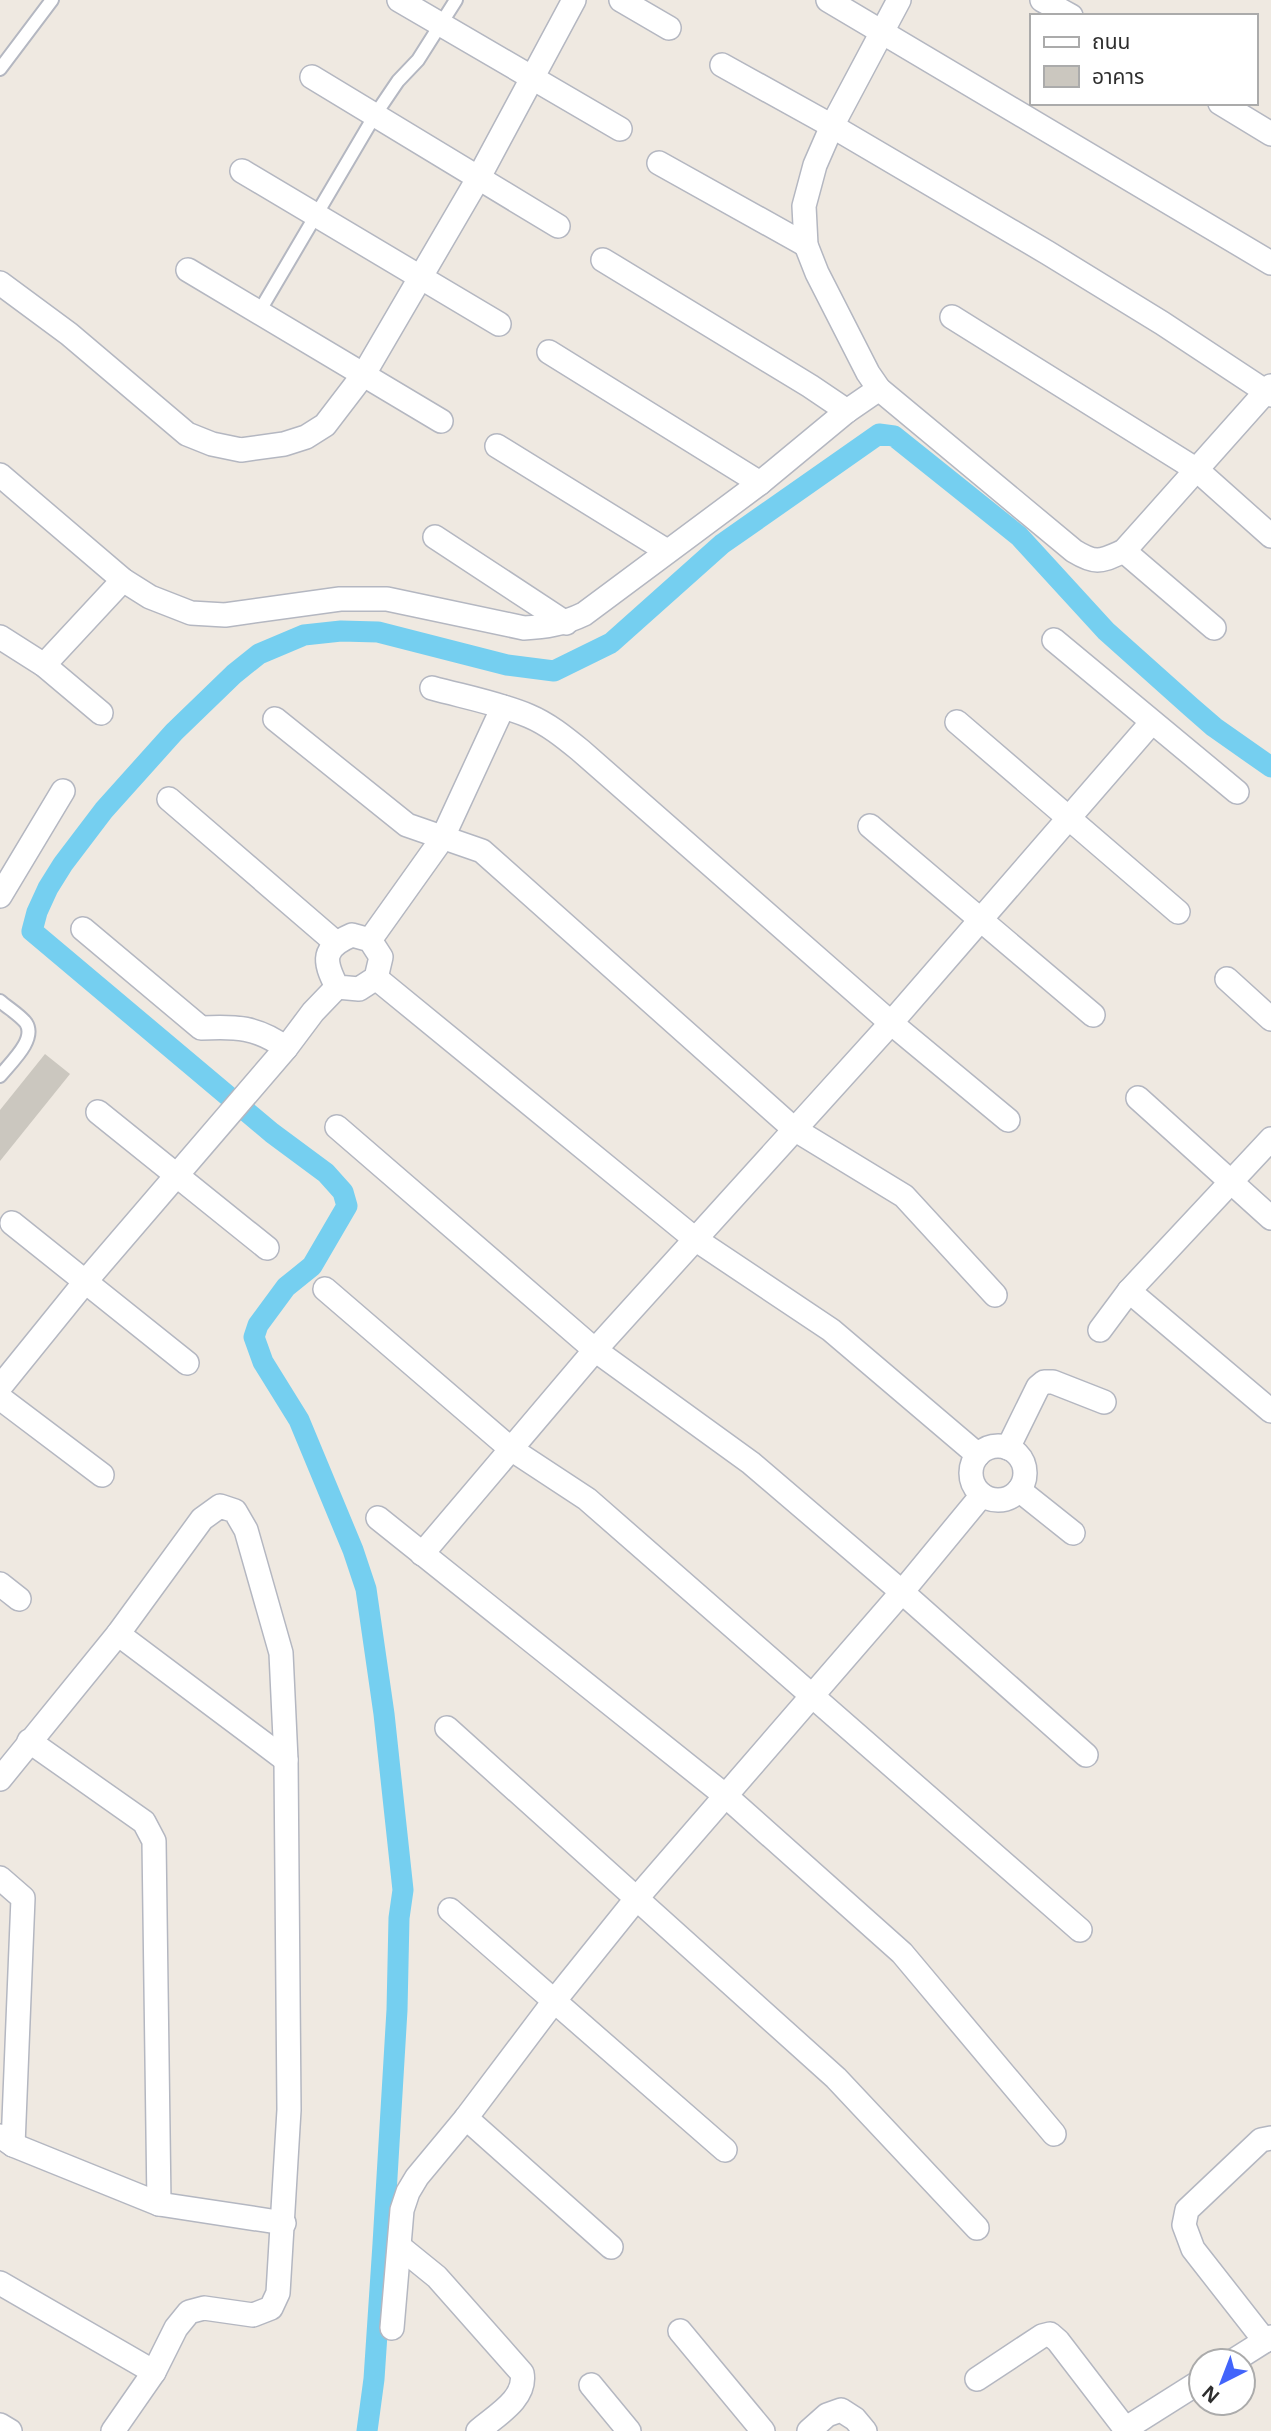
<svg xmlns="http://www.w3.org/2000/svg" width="1271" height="2431" viewBox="0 0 1271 2431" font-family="'Noto Sans','Noto Sans Thai',sans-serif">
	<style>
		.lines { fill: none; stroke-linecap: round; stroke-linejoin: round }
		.canal { stroke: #75cff0; stroke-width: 21 }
		.building { fill: #cbc7bf }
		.lane-casing { stroke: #b4b7c1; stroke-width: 16 }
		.street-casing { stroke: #b4b7c1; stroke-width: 26 }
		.lane { stroke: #fff; stroke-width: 12 }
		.street { stroke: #fff; stroke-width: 23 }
	</style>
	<rect width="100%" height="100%" fill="#efe9e1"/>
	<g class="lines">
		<polyline class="canal" points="367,2431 374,2379 383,2244 397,2010 399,1918 403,1890 384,1714 366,1589 353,1550 299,1420 263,1362 254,1337 258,1325 286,1287 312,1266 347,1206 343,1192 326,1173 272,1133 32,931 37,912 48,888 63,864 104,810 174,732 234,674 259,654 304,635 341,631 378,632 507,665 554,671 611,643 722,544 879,434 894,436 1019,536 1106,631 1191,707 1214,727 1271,767"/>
	</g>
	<polygon class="building" points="45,1054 70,1074 0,1161 0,1110"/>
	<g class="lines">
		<g class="lane-casing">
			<g id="lane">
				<polyline points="0,69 52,0"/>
				<polyline points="259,312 375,115 398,81 418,60 456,0"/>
				<path d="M0,1001C8,1008 20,1015 26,1023C37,1040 9,1064 0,1076"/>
			</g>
		</g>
		<g class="street-casing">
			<g id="street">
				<polyline points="399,0 620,129"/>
				<polyline points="621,0 669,28"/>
				<polyline points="828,0 1271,263"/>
				<path d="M899,0L832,126L815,165L804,206L806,245L817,273L868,373L879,389L1074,551C1097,565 1101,561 1124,551L1271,386"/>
				<polyline points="1042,0 1071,16"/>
				<polyline points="722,65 832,126 1048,253 1162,323 1271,395"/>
				<polyline points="312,77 558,226"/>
				<polyline points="1220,103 1271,134"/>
				<polyline points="659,163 806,245"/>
				<polyline points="242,171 499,324"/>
				<polyline points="603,260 810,386 847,411"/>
				<polyline points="188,270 441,421"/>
				<polyline points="0,283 69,334 187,434 212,444 241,450 284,444 306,437 325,425 364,374 479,177 574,0"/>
				<polyline points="952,317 1197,470 1271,536"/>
				<polyline points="549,352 760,483"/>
				<polyline points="497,446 667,551"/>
				<path d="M0,475L123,580L150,597L191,613L225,615L340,599H387L524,628C546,627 563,624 584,614L760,483L847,411L879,389"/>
				<polyline points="435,537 566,623"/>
				<polyline points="1124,551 1214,628"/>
				<polyline points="0,637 44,665 101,713"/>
				<polyline points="1054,640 1237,792"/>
				<polyline points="44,665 123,580"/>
				<path d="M432,688C465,697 498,703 529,716C548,724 564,737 580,750L891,1023L1008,1120"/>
				<polyline points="275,719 407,825 482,851 794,1129 904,1196 995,1295"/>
				<polyline points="957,722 1178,912"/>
				<polyline points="169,799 335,942"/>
				<polyline points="870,826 1093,1015"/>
				<polyline points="0,896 63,791"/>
				<path d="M83,929L201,1028C236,1026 257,1027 286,1048"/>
				<path d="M352,935L370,940L381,957L376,978L359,989L337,987C323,960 322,948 352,935Z"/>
				<polyline points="370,940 442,839 503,707"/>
				<polyline points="376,978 695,1239 831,1330 978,1455"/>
				<polyline points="1227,979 1271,1019"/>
				<polyline points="1138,1098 1271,1218"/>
				<polyline points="98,1112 267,1248"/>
				<polyline points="337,1127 595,1350 751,1463 902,1592 1086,1755"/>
				<polyline points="12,1223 187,1363"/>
				<polyline points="325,1289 511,1449 587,1499 1080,1930"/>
				<polyline points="1129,1291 1271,1411"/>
				<polyline points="1100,1330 1129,1291 1271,1139"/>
				<polyline points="0,1387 85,1282 286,1048 313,1012 337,987"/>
				<polyline points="0,1398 102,1475"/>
				<circle cx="998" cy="1473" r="27"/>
				<polyline points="1008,1448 1038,1387 1044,1382 1053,1382 1104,1402"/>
				<polyline points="1019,1490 1073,1533"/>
				<polyline points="378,1518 727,1797 902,1953 1054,2134"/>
				<polyline points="422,1554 595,1350 891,1023 1152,722"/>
				<polyline points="0,1584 19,1599"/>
				<polyline points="118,1634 286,1760"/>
				<polyline points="447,1728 836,2078 977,2228"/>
				<polyline points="29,1741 144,1822 154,1841 159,2204"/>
				<polyline points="0,1779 118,1634 202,1519 220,1506 235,1511 246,1530 281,1653 286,1760 289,2110 278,2293 271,2308 253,2315 204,2308 189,2312 176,2328 154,2372 113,2431"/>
				<polyline points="0,1878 23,1898 13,2145"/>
				<polyline points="450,1910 725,2150"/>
				<polyline points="466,2118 611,2247"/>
				<polyline points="0,2136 13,2145 159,2204 284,2223"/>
				<path d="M400,2247L437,2277L522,2373C527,2399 495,2416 478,2431"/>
				<polyline points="0,2283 154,2372"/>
				<polyline points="392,2328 402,2210 408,2192 417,2177 466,2118 555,2000 637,1898 902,1592 982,1495"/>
				<polyline points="680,2331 763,2431"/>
				<polyline points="1265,2341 1193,2249 1184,2225 1187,2210 1261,2140 1271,2138"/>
				<polyline points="1233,2361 1271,2337"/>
				<polyline points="977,2379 1042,2336 1050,2334 1058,2341 1127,2431"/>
				<polyline points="591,2385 629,2431"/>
				<polyline points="0,2425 10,2431"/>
				<polyline points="1125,2429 1201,2381"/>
				<polyline points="809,2431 827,2415 841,2410 855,2419 865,2431"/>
			</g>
		</g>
		<use href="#lane" class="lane"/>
		<use href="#street" class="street"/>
	</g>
	<rect x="1030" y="14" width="228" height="91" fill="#ffffff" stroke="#ababab" stroke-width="2"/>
	<rect x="1044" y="37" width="35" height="10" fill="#ffffff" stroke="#ababab" stroke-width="2"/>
	<text x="1092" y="49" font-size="21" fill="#2e2e2e">ถนน</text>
	<rect x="1044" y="66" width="35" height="21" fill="#cbc7bf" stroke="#ababab" stroke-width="2"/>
	<text x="1092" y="84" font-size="21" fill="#2e2e2e">อาคาร</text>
	<g transform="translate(1222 2382) rotate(222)"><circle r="33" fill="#ffffff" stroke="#ababab" stroke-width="2"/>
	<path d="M0-5L12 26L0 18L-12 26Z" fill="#4264fb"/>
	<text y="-10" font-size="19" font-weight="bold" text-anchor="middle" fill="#2e2e2e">N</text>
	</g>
</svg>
